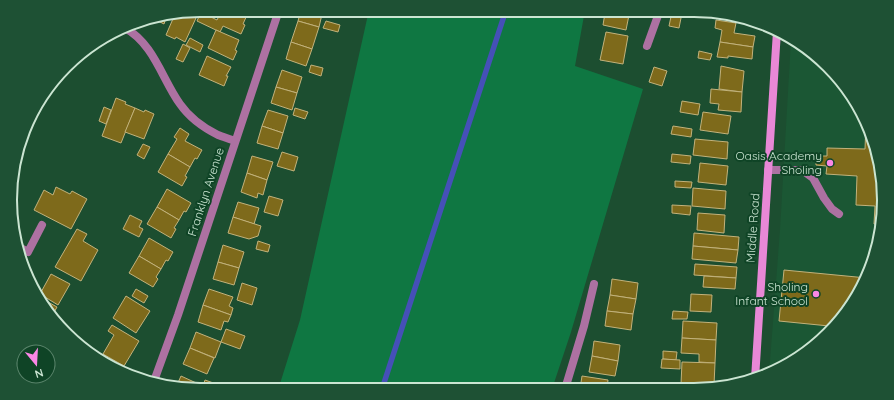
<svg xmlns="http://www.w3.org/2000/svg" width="894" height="400" viewBox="0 0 894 400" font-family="Quicksand,sans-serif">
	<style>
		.built { fill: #1b5734 }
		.green { fill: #0f7742 }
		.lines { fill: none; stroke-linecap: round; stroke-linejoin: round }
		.stream { stroke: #4550b8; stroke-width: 5.5 }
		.building { fill: #7e6a1b; stroke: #c2b27b }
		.lane { stroke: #ad71a2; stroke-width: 8 }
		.street { stroke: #ad71a2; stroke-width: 8 }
		.secondary { stroke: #e888d6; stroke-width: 8 }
		.poi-dot { fill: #fa87e6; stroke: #0f4426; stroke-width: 1.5 }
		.labels { text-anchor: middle; stroke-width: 4; stroke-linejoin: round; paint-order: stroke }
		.poi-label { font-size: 12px; fill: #cbe5d2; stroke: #0f4426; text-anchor: end }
		.street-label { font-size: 12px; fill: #cbe5d2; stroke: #0f4426 }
		.rim { fill: none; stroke: #cbe5d2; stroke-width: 2 }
	</style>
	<rect width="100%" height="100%" fill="#1c4e30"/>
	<polygon class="built" points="791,40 828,65 869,127 884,200 870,272 845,315 810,351 769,374 780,230"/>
	<polygon class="green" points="369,10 585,10 575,66 643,89 571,332 552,389 278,390 300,320"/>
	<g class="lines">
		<polyline class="stream" points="382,389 506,10"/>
	</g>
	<g class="building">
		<polygon points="222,10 237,10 247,15 243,24 245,25 241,34 223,26 220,32 197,21 201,12 217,20"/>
		<polygon points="301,10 323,10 319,27 298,21"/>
		<polygon points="598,10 630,10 626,30 603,25 605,13 598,11"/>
		<polygon points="672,12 682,13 679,28 669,26"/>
		<polygon points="184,13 196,18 185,42 176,37 175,39 166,35 175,14"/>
		<polygon points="167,15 164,24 154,19 153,21 148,19"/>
		<polygon points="716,20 736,23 734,33 755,36 753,47 720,42 722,30 715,28"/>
		<polygon points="298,21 319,27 312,49 291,42"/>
		<polygon points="326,21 340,25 338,32 323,28"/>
		<polygon points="216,30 239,40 235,50 237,51 233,60 208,48"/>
		<polygon points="606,32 628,36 623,64 600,60"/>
		<polygon points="190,38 203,45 200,52 186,45"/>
		<polygon points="291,42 312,49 306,66 286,59"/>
		<polygon points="720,42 753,47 752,59 728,56 728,58 717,57"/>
		<polygon points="183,44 190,48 183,62 176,59"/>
		<polygon points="699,51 712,54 710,60 698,58"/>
		<polygon points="207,56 231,67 226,76 228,76 224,86 199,75"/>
		<polygon points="311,65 323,68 321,76 309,72"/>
		<polygon points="721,66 744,71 742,92 719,89"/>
		<polygon points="654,67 667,71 662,86 649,82"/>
		<polygon points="282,70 302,77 297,93 276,87"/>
		<polygon points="276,87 297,93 292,110 271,103"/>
		<polygon points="711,89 742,92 741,112 718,110 719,104 710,103"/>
		<polygon points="116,98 126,102 125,104 135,108 121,143 102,136"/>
		<polygon points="682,101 700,104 698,115 680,112"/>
		<polygon points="104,107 111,110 106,124 99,121"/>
		<polygon points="135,108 144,112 145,110 154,114 144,139 125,132"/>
		<polygon points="295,108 308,112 305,119 293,115"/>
		<polygon points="268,110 288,116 283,133 262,126"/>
		<polygon points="703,112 731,116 728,134 700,130"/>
		<polygon points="866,123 869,127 884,200 879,225 874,224 875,206 856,205 857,176 826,174 827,166 816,165 816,156 827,156 827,148 865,149"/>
		<polygon points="262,126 283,133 278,149 257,143"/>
		<polygon points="673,126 692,129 691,137 671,134"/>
		<polygon points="180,128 189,134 185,141 202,150 197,159 195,158 190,167 168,154 177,139 174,137"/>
		<polygon points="695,139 728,142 727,159 693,155"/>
		<polygon points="143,144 150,147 144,159 137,155"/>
		<polygon points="282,152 298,157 294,171 277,166"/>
		<polygon points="168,154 190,167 185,176 187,177 182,186 158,172"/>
		<polygon points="672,154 691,156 690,164 671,162"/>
		<polygon points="252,156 273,162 267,180 247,173"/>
		<polygon points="700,163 728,166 726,185 698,182"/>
		<polygon points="247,173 267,180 263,195 258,193 257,198 241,192"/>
		<polygon points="675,181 692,182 691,188 675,187"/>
		<polygon points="56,187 70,194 72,191 87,199 71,229 34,210 44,190 53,195"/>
		<polygon points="693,188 726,191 725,209 692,206"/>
		<polygon points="167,189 191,203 186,212 184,211 179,220 157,207"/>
		<polygon points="269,196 283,200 278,216 264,212"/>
		<polygon points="238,202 259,208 254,224 233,217"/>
		<polygon points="672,205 691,206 690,215 672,213"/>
		<polygon points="157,207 179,220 174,228 176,229 171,238 147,224"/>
		<polygon points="698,213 725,215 724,233 697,230"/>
		<polygon points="130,215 142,221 139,227 143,229 139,237 123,229"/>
		<polygon points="233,217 261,226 258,236 249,239 228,233"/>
		<polygon points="77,229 87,234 83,241 98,250 81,281 55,267"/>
		<polygon points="694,233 739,237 738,250 693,246"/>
		<polygon points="149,238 173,252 168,261 166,260 161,269 139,256"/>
		<polygon points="258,241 270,245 268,252 256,249"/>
		<polygon points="223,245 244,252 239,268 218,262"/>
		<polygon points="693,246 738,250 736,263 692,259"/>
		<polygon points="139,256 161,269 156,277 158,279 153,287 129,273"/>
		<polygon points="218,262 239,268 234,285 213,279"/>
		<polygon points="695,264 737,267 736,278 694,275"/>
		<polygon points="784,270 867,278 845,315 829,332 829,326 779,321"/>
		<polygon points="51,274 70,284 58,305 40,294"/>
		<polygon points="704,276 736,278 735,289 703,287"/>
		<polygon points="612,279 638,283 636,299 610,295"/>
		<polygon points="242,283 257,288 252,305 237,300"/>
		<polygon points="136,289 148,296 144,303 132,296"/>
		<polygon points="209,289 233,297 229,306 233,308 231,315 203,305"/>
		<polygon points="691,294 712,295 711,312 690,311"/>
		<polygon points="610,295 636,299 633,314 607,311"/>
		<polygon points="126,296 150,311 136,333 113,318"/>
		<polygon points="39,297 57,307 52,316 38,298"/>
		<polygon points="203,305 231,315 228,322 224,321 221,330 198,322"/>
		<polygon points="607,311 633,314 631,330 605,326"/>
		<polygon points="673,311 688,312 687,319 672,319"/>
		<polygon points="683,321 717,323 716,340 682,338"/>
		<polygon points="112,325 139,341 124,366 103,354 114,335 108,331"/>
		<polygon points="226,329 245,336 240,349 221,342"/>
		<polygon points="196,332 221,342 215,358 190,348"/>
		<polygon points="682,338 716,340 715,363 699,362 699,354 681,353"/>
		<polygon points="594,341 620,345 618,361 592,356"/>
		<polygon points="190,348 214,358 207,374 183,364"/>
		<polygon points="663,351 677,352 676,360 663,359"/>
		<polygon points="592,356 618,361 615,376 589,372"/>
		<polygon points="662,359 680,360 680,369 661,368"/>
		<polygon points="682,362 715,363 714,385 681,384"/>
		<polygon points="181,376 205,387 203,390 177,385"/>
		<polygon points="582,376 608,380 607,389 580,389"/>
		<polygon points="205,380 219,385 217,390 213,390 203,386"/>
		<polygon points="688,384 714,385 713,388 688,388"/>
	</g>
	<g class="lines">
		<g class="lane">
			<polyline points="768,170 802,170 813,178 824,198 832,209 839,214"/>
			<polyline points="19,247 28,252 42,225"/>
		</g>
		<g class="street">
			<path d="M125,28C154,44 162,79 180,104C189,117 204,128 218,135C223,137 230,139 235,141"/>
			<polyline points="647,46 660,10"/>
			<polyline points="13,181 14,181"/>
			<polyline points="154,381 178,315 279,10"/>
			<polyline points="565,389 584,326 594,284"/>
		</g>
		<polyline class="secondary" points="755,379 777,31"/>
	</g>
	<g class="poi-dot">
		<circle cx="830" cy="163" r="4"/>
		<circle cx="816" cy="294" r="4"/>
	</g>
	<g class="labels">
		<g class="poi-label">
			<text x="822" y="160">Oasis Academy<tspan x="822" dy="14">Sholing</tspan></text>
			<text x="808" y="291">Sholing<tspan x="808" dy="14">Infant School</tspan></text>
		</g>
		<g class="street-label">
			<text transform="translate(206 192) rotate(-72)" y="4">Franklyn Avenue</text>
			<text transform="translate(753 228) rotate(-86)" y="4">Middle Road</text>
		</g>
	</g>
	<path d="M0 0H894V400H0ZM200 17H694A183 183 0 0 1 877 200V200A183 183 0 0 1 694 383H200A183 183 0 0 1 17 200V200A183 183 0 0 1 200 17Z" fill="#1e5134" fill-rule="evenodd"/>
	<path class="rim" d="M200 17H694A183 183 0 0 1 877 200V200A183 183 0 0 1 694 383H200A183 183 0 0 1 17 200V200A183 183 0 0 1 200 17Z"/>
	<g transform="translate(36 364) rotate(162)"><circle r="19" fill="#0f4426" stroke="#5a846b"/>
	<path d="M0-3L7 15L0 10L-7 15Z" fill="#fa87e6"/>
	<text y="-6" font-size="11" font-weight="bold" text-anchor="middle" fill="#cbe5d2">N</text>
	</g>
</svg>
